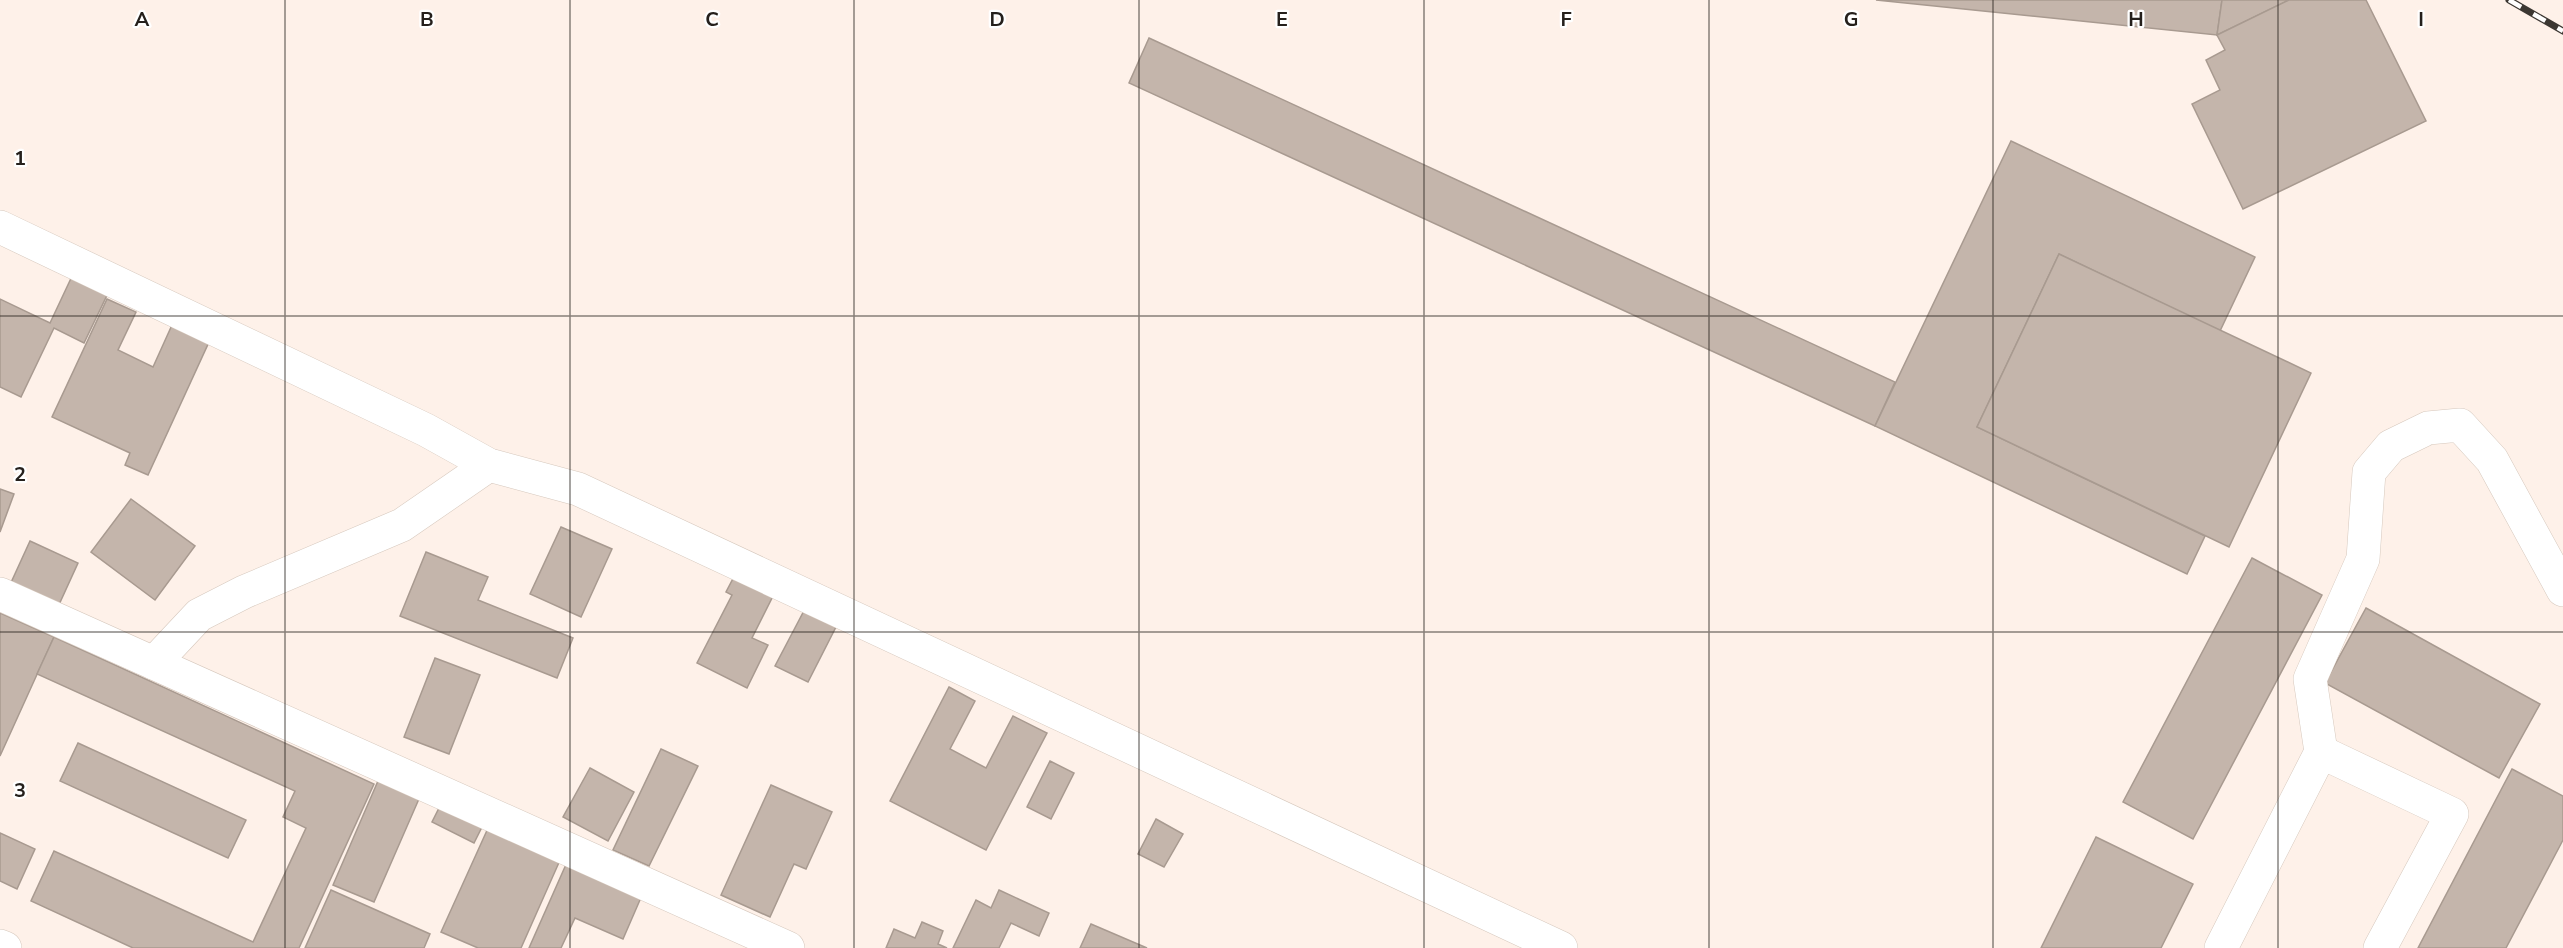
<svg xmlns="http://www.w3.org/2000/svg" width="2563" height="948" viewBox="0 0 2563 948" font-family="'Nunito Sans',sans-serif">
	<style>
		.building { fill: #c4b5ab; stroke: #a89a90; stroke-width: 1.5 }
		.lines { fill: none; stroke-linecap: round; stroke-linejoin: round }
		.minor-casing { stroke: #d6c8bd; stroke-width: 34 }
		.minor { stroke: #fff; stroke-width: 33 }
		.rail-casing { stroke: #3c3732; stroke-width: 7 }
		.rail { stroke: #fff; stroke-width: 4.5; stroke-dasharray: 14; stroke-linecap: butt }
		.grid { fill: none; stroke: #25201c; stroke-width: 1.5; stroke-opacity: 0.55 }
		.grid-label { font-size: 20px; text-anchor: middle; font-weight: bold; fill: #25201c; stroke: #fff; stroke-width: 4.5; stroke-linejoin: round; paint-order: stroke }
	</style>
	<rect width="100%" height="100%" fill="#fef1e9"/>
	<g class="building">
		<polygon points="1876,0 2222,0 2217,35"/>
		<polygon points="2222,0 2289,0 2217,35"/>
		<polygon points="2289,0 2366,0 2426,121 2243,209 2192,104 2220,90 2206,60 2225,50 2217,35"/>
		<polygon points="1149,38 1895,382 1875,426 1129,83"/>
		<polygon points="2011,141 2255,257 2220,331 2059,254 1977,427 2205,536 2187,574 1875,426"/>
		<polygon points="2059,254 2311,373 2229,547 1977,427"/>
		<polygon points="74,272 110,289 84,343 54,328 21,397 0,387 0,299 50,323"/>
		<polygon points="107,299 136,312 118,350 153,367 172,325 209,342 148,475 125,465 130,453 52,417"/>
		<polygon points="0,489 14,494 0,532"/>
		<polygon points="131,499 195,546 155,600 91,552"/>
		<polygon points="561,527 612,549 581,617 530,594"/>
		<polygon points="30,541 78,563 57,609 9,587"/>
		<polygon points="426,552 488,577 478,600 573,638 557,678 400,616"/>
		<polygon points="2252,558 2322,595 2193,839 2123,802"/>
		<polygon points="737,571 776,590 752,638 768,645 747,688 697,663 732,595 726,592"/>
		<polygon points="807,605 839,621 808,682 775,666"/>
		<polygon points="2366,608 2540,704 2499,778 2325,683"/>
		<polygon points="0,613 54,637 0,756"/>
		<polygon points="54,637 374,784 299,948 133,948 31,901 54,851 253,942 306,828 283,817 295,791 37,674"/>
		<polygon points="435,658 480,675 449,754 404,737"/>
		<polygon points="949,687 975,701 950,749 986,768 1013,716 1047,733 986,850 890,801"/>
		<polygon points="78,743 246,820 228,858 60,781"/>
		<polygon points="661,749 698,766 649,866 613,850"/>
		<polygon points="1050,761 1074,773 1051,819 1027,807"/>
		<polygon points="590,768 634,792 608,841 563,817"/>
		<polygon points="2512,769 2563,796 2563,840 2506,948 2418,948"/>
		<polygon points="381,774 422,792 374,902 333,885"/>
		<polygon points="771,785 832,812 806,869 794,864 770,917 721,895"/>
		<polygon points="443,800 485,821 474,843 432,822"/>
		<polygon points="1156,819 1183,834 1164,867 1138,854"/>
		<polygon points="489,826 561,858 521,948 478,948 441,932"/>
		<polygon points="0,833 35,849 17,889 0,881"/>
		<polygon points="2096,837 2193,884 2161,948 2041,948"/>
		<polygon points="568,860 643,893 623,939 575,918 561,948 529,948"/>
		<polygon points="331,890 430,934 424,948 305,948"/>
		<polygon points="999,890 1049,913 1039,936 1011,923 999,948 953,948 976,900 991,908"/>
		<polygon points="922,922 943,931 938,944 947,948 886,948 894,929 915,938"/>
		<polygon points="1091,924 1147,948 1080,948"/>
	</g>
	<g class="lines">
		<g class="minor-casing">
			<g id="minor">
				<polyline points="0,227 426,430 489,465 578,489 1561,948"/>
				<polyline points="0,594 788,948"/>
				<polyline points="154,663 199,615 244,592 402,525 489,465"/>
				<polyline points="2321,752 2310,679 2363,559 2369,472 2391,446 2428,428 2460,425 2492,460 2563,590"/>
				<polyline points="0,946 5,948"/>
				<polyline points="2221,948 2321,752 2452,814 2380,948"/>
			</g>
		</g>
		<use href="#minor" class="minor"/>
		<g class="rail-casing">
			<polyline id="rail" points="2509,0 2563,31"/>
		</g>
		<use href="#rail" class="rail"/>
	</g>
	<path class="grid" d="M285,0V948M570,0V948M854,0V948M1139,0V948M1424,0V948M1709,0V948M1993,0V948M2278,0V948M0,316H2563M0,632H2563"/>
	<g class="grid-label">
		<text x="142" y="26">A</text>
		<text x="427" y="26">B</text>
		<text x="712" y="26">C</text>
		<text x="997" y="26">D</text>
		<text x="1282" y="26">E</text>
		<text x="1566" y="26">F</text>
		<text x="1851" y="26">G</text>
		<text x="2136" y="26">H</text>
		<text x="2421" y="26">I</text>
		<text x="20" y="165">1</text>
		<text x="20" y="481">2</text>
		<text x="20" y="797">3</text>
	</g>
</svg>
